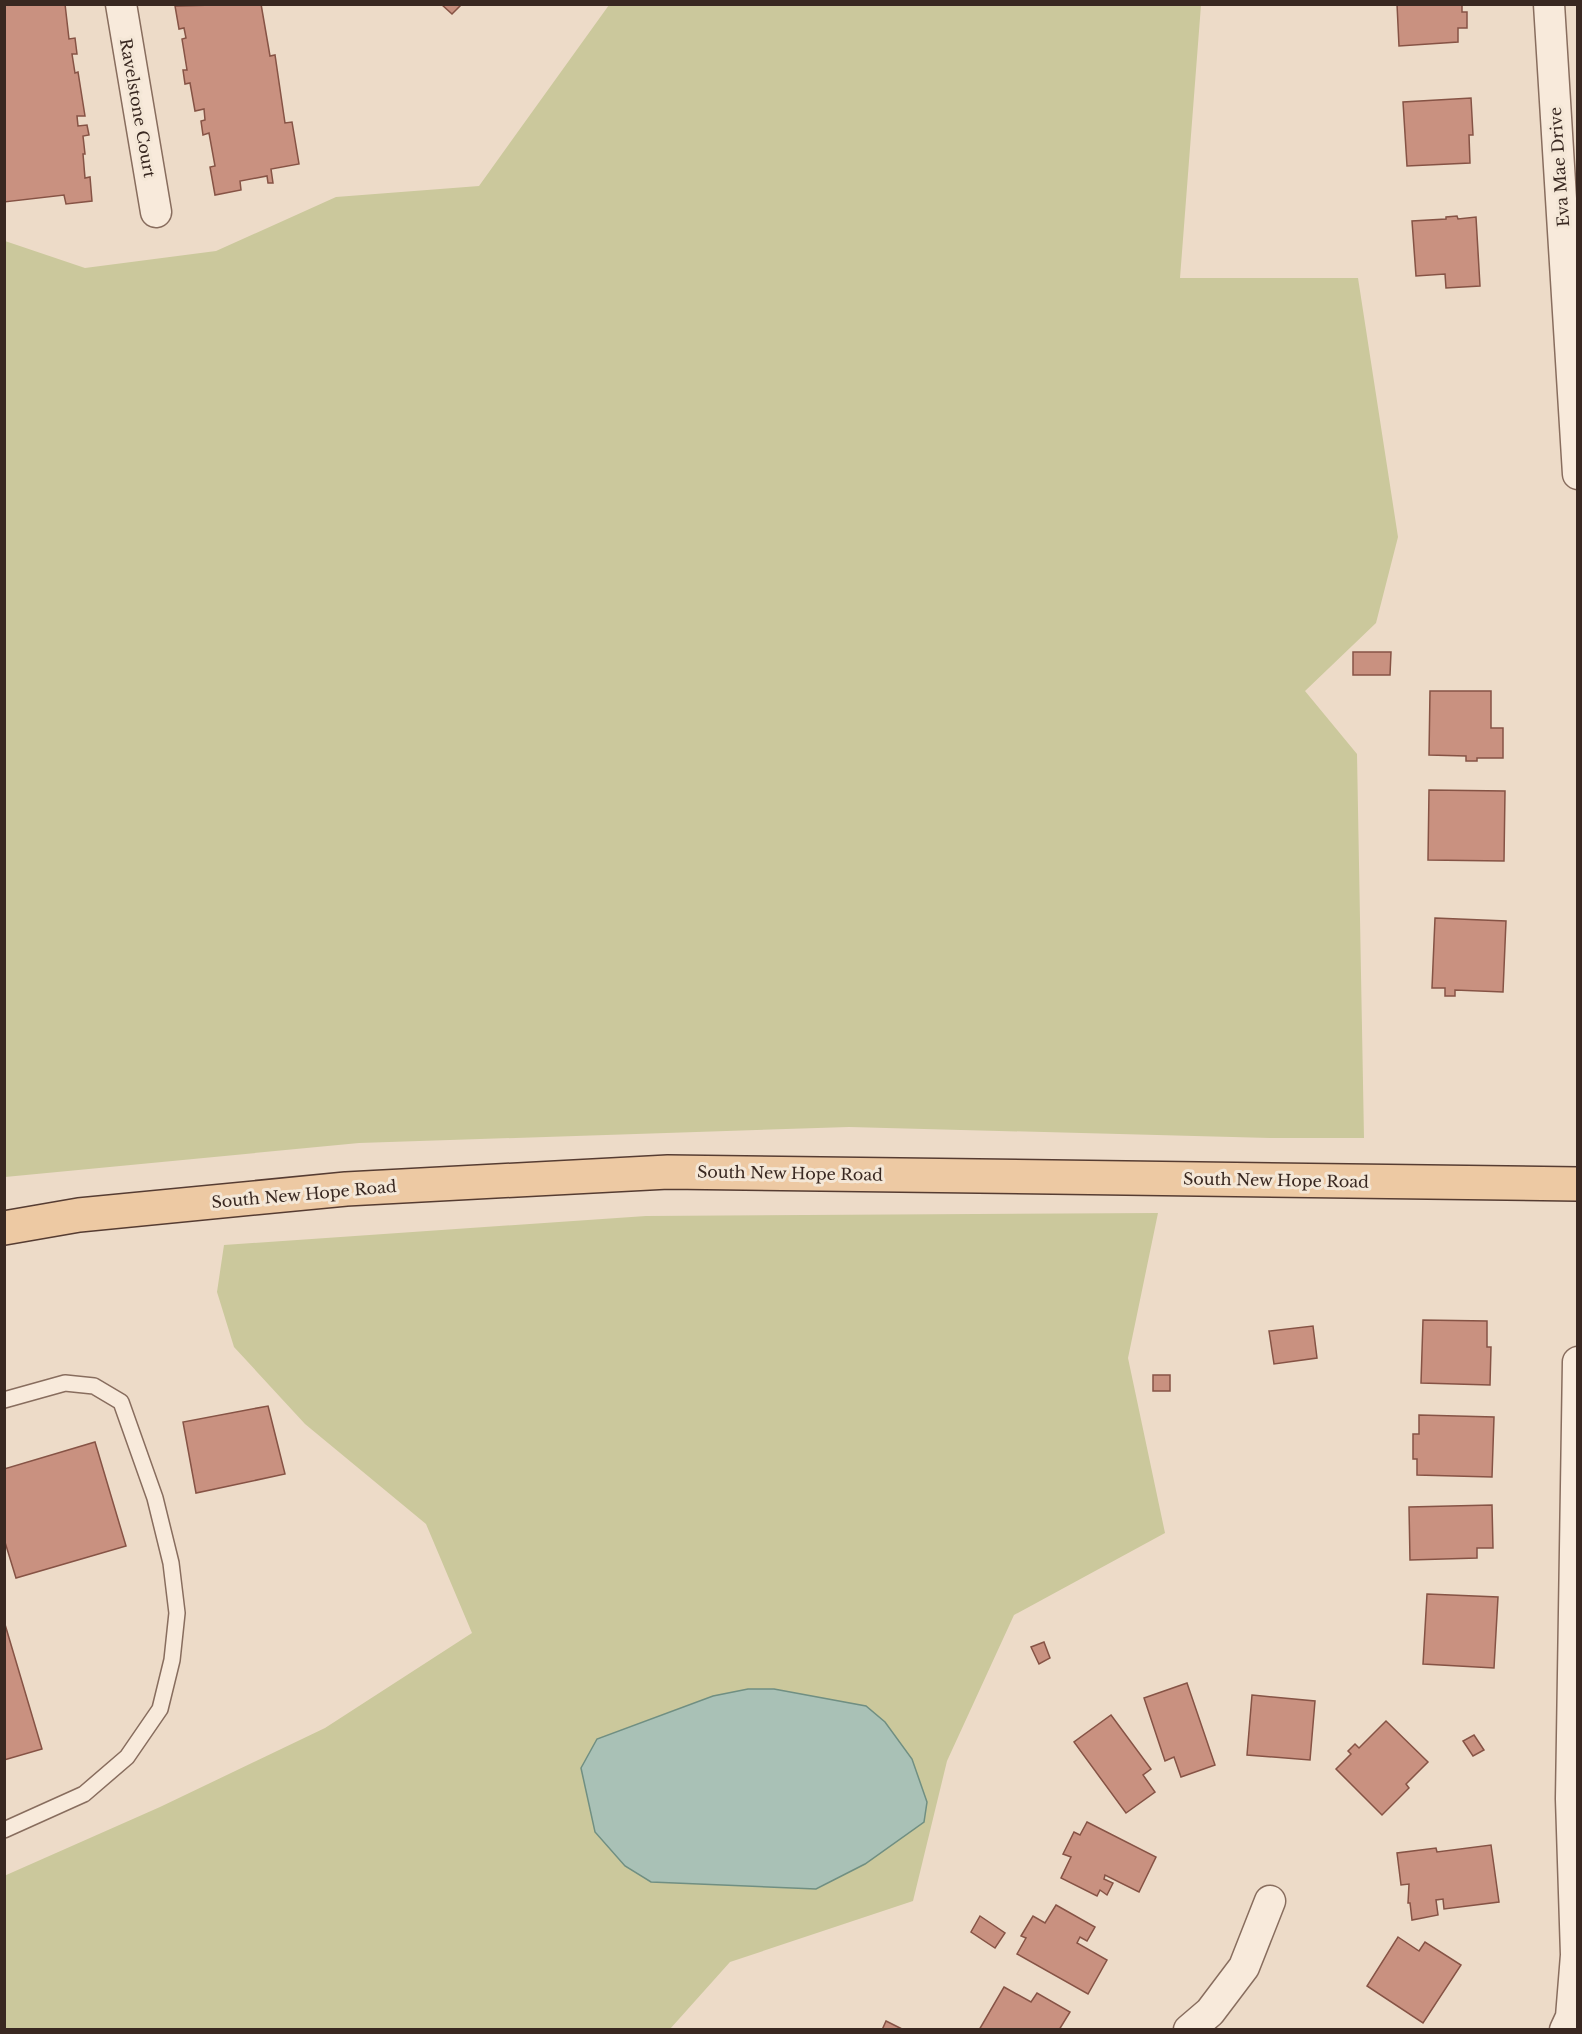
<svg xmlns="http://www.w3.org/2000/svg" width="1582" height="2034" viewBox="0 0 1582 2034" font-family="'Libre Baskerville',serif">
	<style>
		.green { fill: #cbc89c }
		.water { fill: #a9c1b6; stroke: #708f82; stroke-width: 1.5 }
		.building { fill: #c99180; stroke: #865345; stroke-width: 1.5 }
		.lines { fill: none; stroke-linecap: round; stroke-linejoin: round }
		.lane-casing { stroke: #886d5e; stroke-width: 18 }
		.street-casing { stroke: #886d5e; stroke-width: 33 }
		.primary-casing { stroke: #563c32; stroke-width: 36 }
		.lane { stroke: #f8eadb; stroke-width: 15 }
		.street { stroke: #f8eadb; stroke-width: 30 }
		.primary { stroke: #edc9a3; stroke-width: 33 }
		.labels { text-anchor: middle; stroke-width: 6; stroke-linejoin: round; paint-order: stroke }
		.street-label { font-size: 16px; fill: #392821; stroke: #f4e7d7 }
	</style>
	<rect width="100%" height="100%" fill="#eddbc8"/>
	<g class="green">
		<polygon points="609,5 1201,5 1180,278 1358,278 1398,537 1376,623 1305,691 1357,754 1364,1138 1270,1138 849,1127 359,1143 5,1177 5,241 85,268 216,251 336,197 479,186"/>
		<polygon points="1158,1213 1128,1358 1165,1533 1014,1615 947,1761 913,1901 730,1962 670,2029 5,2030 4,1876 160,1807 325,1728 472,1633 426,1524 305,1424 234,1347 217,1292 224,1245 646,1216"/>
	</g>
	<polygon class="water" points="748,1689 774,1689 866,1706 885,1722 912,1759 927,1802 924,1822 865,1864 816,1889 651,1882 625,1866 595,1832 581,1768 597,1739 713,1696"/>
	<g class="building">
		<polygon points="4,4 65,4 69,39 75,38 77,54 72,54 75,73 78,72 85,116 77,116 78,126 87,125 89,135 83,136 85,154 83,154 85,178 90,177 92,201 66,204 64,195 4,202"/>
		<polygon points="261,4 270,56 275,55 285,123 292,122 299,164 271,169 273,183 268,183 267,176 240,181 241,190 215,195 210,167 215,166 209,133 203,135 201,121 205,120 204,109 195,111 190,83 185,84 183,70 187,70 182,39 186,38 184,28 179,29 175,6"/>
		<polygon points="441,4 462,4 452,14"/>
		<polygon points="1397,4 1462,4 1462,12 1467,12 1467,28 1458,28 1458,42 1399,46"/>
		<polygon points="1471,98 1473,135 1469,135 1470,163 1407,166 1403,102"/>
		<polygon points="1457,216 1458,219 1476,217 1480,286 1446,288 1445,274 1416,276 1412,221 1446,219 1446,217"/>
		<polygon points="1353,652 1391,652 1390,675 1353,675"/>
		<polygon points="1430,691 1491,691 1491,728 1503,728 1503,758 1477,758 1477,761 1466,761 1466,756 1429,755"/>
		<polygon points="1429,790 1505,791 1504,861 1428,860"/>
		<polygon points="1435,918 1506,921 1503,992 1455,990 1455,996 1445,996 1445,988 1432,988"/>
		<polygon points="1423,1320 1487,1321 1487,1347 1491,1347 1490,1385 1421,1383"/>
		<polygon points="1313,1326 1317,1358 1274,1364 1269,1331"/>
		<rect x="1153" y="1375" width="17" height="16"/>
		<polygon points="268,1406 285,1474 196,1493 183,1422"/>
		<polygon points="1419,1415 1494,1417 1492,1477 1417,1475 1417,1459 1413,1459 1413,1434 1419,1434"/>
		<polygon points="95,1442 126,1546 16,1578 4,1539 4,1469"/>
		<polygon points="1492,1505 1493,1548 1477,1548 1477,1558 1410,1560 1409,1507"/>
		<polygon points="1427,1594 1498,1597 1494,1668 1423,1664"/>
		<polygon points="4,1621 42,1749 4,1760"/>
		<polygon points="1044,1642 1050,1658 1039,1664 1031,1647"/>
		<polygon points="1187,1683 1215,1765 1181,1777 1174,1757 1165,1761 1144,1698"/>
		<polygon points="1252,1695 1315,1701 1310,1760 1247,1755"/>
		<polygon points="1111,1715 1151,1769 1143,1775 1155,1792 1126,1813 1074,1742"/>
		<polygon points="1386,1721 1428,1762 1406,1784 1409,1788 1382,1815 1336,1769 1351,1754 1348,1751 1355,1744 1359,1748"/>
		<polygon points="1474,1735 1484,1750 1473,1756 1463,1741"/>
		<polygon points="1087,1822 1156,1857 1139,1892 1105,1875 1104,1879 1113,1883 1107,1895 1100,1890 1097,1896 1061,1878 1071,1857 1063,1854 1074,1832 1080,1835"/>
		<polygon points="1491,1845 1499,1902 1444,1909 1443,1899 1436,1900 1438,1915 1412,1920 1410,1903 1408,1903 1409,1884 1401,1885 1397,1853 1436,1848 1437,1852"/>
		<polygon points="1056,1905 1095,1927 1087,1941 1080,1937 1077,1943 1107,1960 1088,1994 1017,1954 1026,1938 1021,1936 1033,1916 1045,1923"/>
		<polygon points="980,1916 1005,1933 995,1948 971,1932"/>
		<polygon points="1398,1937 1419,1951 1425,1942 1461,1965 1423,2023 1367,1986"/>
		<polygon points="1004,1987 1031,2002 1037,1993 1070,2012 1059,2030 979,2030"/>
		<polygon points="886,2021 904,2030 882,2030"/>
	</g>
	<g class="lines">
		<g class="lane-casing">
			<polyline id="lane" points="4,1400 65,1383 94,1386 121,1402 155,1498 171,1563 177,1613 172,1660 160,1709 127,1757 84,1794 4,1830"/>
		</g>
		<g class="street-casing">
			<g id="street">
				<polyline points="121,4 156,212"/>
				<polyline points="1549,4 1578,474"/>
				<polyline points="1189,2030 1210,2012 1244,1967 1270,1901"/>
				<polyline points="1565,2030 1571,2017 1576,1955 1571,1799 1578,1362"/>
			</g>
		</g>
		<g class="primary-casing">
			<polyline id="primary" points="4,1228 79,1215 346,1189 668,1172 1578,1184"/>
		</g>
		<use href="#lane" class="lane"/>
		<use href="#street" class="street"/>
		<use href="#primary" class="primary"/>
	</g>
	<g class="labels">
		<g class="street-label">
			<text transform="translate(138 108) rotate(80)" y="6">Ravelstone Court</text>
			<text transform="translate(1559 167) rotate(-94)" y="6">Eva Mae Drive</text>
			<text transform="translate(790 1173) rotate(1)" y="6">South New Hope Road</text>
			<text transform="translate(1276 1180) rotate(1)" y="6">South New Hope Road</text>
			<text transform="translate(304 1194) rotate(-5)" y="6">South New Hope Road</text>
		</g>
	</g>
	<rect width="1582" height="2034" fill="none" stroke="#392821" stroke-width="12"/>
</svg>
